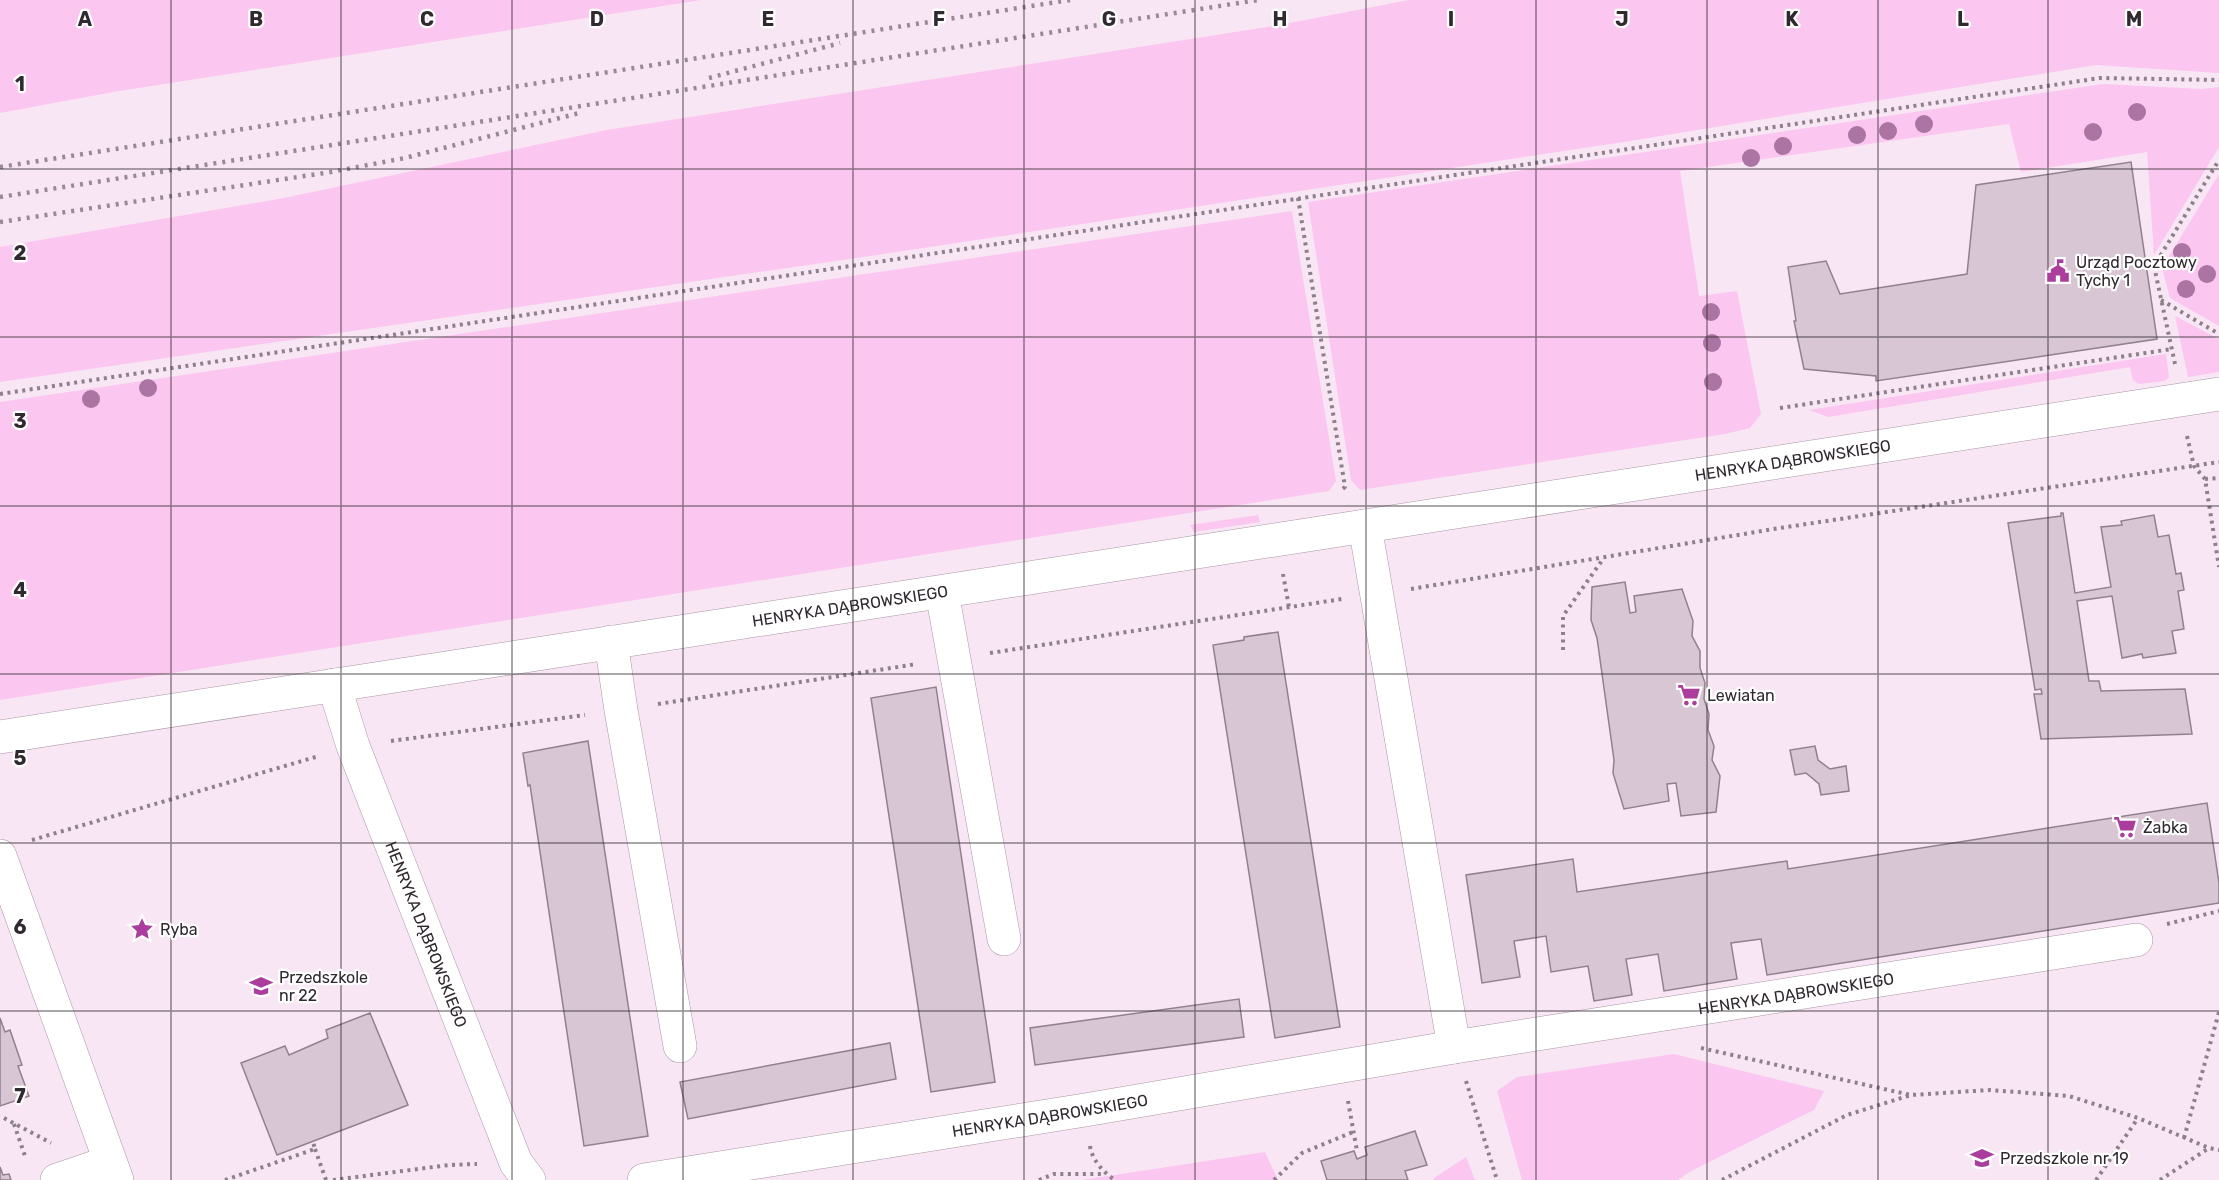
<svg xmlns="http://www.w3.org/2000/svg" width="2219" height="1180" viewBox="0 0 2219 1180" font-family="Rubik,sans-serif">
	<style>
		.green { fill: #fbc6ef }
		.building { fill: #d9c6d5; stroke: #91808d; stroke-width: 1.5 }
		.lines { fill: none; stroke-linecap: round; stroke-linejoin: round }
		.minor-casing { stroke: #a997a5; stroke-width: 34 }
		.path { stroke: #8c808a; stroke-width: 4; stroke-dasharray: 3 4.5; stroke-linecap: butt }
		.minor { stroke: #fff; stroke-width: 33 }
		.rail { stroke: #988a95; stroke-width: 4.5; stroke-dasharray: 3 6; stroke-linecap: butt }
		.tree { fill: #ab74a3 }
		.grid { fill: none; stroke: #30292f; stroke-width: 1.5; stroke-opacity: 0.55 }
		.labels { text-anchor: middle; stroke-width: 4.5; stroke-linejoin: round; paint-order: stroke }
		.poi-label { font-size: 16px; fill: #30292f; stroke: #fff; text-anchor: start }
		.street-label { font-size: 16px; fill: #30292f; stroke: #fff }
		.grid-label { font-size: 20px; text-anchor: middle; font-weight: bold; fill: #30292f; stroke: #fff; stroke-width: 4.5; stroke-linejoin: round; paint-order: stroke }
	</style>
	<rect width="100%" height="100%" fill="#f9e6f5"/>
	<g class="green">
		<polygon points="0,0 701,0 113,92 0,113"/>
		<polygon points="1409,0 2219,0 2219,73 2096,65 1630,141 877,255 0,382 0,247 284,198 607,130 1274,26"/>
		<polygon points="2103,84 2202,89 2219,87 2219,147 2154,255 2147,152 2021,172 2009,124 1680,171 1699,296 1737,291 1761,414 1750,428 1725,434 1360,490 1351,480 1308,202"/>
		<polygon points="2219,174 2219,326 2170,298 2162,268"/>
		<polygon points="1292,211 1336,481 1329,491 0,700 0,402"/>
		<polygon points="2175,316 2219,339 2219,372 2188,377"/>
		<polygon points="2166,354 2169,377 2165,381 2139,384 2133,380 2130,367 1828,417 1809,410"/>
		<polygon points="1258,515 1260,522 1194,532 1190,525"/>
		<polygon points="1674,1054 1824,1091 1814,1110 1691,1171 1678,1180 1522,1180 1497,1091 1517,1077"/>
		<polygon points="1265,1152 1278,1180 1082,1180"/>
		<polygon points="1466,1157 1475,1180 1434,1180 1434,1178"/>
	</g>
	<g class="building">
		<polygon points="2131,162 2157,339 1876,381 1876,376 1804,369 1794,321 1796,321 1788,267 1826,261 1840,294 1967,274 1976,185"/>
		<polygon points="2061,513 2063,513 2075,593 2111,587 2101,527 2122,525 2121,521 2154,515 2158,537 2169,535 2176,574 2181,573 2184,590 2178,591 2184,629 2172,631 2176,653 2143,658 2142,654 2122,658 2112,596 2077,601 2089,681 2099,681 2101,691 2185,689 2192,734 2041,739 2034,694 2042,694 2041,689 2035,690 2008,523 2061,516"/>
		<polygon points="1625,582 1630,613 1636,612 1634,596 1682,589 1693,621 1692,636 1700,651 1700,668 1705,683 1704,699 1709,714 1708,730 1714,746 1712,760 1720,776 1716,812 1681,816 1676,783 1667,784 1669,801 1624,809 1613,773 1614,760 1597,638 1591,620 1592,587"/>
		<polygon points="1278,632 1340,1027 1275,1038 1213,645 1244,640 1244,637"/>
		<polygon points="936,687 995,1082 931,1092 871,698"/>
		<polygon points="588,741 648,1136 584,1146 530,785 528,786 523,753"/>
		<polygon points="1815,746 1818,760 1830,769 1846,766 1849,791 1821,795 1819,784 1806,773 1795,775 1790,750"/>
		<polygon points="2207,803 2219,883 2219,903 1767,975 1761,939 1731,943 1737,979 1664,991 1658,954 1626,959 1632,995 1594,1001 1588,966 1551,972 1546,936 1514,941 1520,977 1482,983 1466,875 1573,859 1577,892 1787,861 1788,869"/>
		<polygon points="1239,999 1244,1037 1035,1065 1030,1028"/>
		<polygon points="370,1013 408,1105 277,1155 241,1063 285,1046 289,1055 328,1038 326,1030"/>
		<polygon points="0,1018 5,1032 10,1030 22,1065 18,1066 29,1096 0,1106"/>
		<polygon points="890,1043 896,1079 688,1119 680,1082"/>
		<polygon points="1415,1131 1427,1165 1405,1171 1408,1180 1327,1180 1321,1161 1354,1151 1357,1159 1367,1155 1365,1147"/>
		<polygon points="0,1167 3,1175 9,1174 11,1180 0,1180"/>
	</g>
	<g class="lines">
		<g class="minor-casing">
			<g id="minor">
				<polyline points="1365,526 1454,1047"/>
				<polyline points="942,592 1004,939"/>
				<polyline points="611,642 621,710 680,1046"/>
				<path id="s1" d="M334,685L353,746L516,1163L529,1180"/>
				<path id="s2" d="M0,737L2219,394"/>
				<polyline points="0,856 117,1180"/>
				<polyline points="57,1180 110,1162"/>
				<path id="s3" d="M644,1180L1085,1110L1454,1047L2136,940"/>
			</g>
		</g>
		<g class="path">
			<polyline points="1298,198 1345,487 1340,491"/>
			<polyline points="2161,300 2219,334"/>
			<polyline points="2175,364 2154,266 2219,160"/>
			<polyline points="0,394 2100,78 2219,80"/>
			<polyline points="1780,408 2172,349"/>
			<polyline points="2187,436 2194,466 2205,479 2219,567"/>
			<polyline points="2205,479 2219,478"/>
			<polyline points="1283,574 1289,607"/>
			<polyline points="1411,589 1780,528 2219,462"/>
			<polyline points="1563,650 1563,616 1603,559"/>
			<polyline points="990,653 1342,599"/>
			<polyline points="658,704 917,664"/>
			<polyline points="391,741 585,715"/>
			<polyline points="32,840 319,756"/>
			<polyline points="2167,924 2219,911"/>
			<polyline points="1701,1048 1911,1095"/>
			<polyline points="1466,1081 1497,1180"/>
			<polyline points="1348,1101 1357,1151"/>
			<polyline points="4,1118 51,1143"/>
			<polyline points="14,1124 26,1159"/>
			<polyline points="2184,1138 2219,1012"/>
			<path d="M1090,1146C1092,1160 1104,1173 1115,1180"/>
			<polyline points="315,1149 326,1180"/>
			<polyline points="225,1180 315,1149 313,1142"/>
			<polyline points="333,1180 449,1165 477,1164"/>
			<polyline points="1039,1180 1054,1174 1105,1174"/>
			<polyline points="1274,1180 1302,1153 1353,1132"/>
			<polyline points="1722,1180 1847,1115 1911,1095 1990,1090 2069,1096 2138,1118 2209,1148 2219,1150"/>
			<polyline points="2096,1180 2138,1118"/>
			<polyline points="2160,1180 2209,1148"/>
		</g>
		<use href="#minor" class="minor"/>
		<g class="rail">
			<polyline points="709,78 840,43"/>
			<polyline points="0,167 1070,0"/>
			<polyline points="0,197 1258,0"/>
			<polyline points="0,222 331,172 405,158 579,113"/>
		</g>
	</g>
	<g class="tree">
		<circle cx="2137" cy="112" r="9"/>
		<circle cx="1924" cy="124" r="9"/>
		<circle cx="1888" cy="131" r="9"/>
		<circle cx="2093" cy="132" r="9"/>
		<circle cx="1857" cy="135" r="9"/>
		<circle cx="1783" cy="146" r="9"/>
		<circle cx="1751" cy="158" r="9"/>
		<circle cx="2182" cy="252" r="9"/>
		<circle cx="2207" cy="274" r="9"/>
		<circle cx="2186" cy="289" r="9"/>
		<circle cx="1711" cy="312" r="9"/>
		<circle cx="1712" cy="343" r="9"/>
		<circle cx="1713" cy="382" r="9"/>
		<circle cx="148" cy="388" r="9"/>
		<circle cx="91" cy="399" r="9"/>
	</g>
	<path class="grid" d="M171,0V1180M341,0V1180M512,0V1180M683,0V1180M853,0V1180M1024,0V1180M1195,0V1180M1366,0V1180M1536,0V1180M1707,0V1180M1878,0V1180M2048,0V1180M0,169H2219M0,337H2219M0,506H2219M0,674H2219M0,843H2219M0,1011H2219"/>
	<defs>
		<g id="civic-bare" transform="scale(1.8)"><path d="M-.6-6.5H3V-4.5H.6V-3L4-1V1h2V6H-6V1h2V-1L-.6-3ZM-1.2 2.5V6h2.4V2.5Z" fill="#ab3e9c" stroke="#fff" stroke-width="2.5" paint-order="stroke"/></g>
		<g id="supermarket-bare" transform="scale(1.8)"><path d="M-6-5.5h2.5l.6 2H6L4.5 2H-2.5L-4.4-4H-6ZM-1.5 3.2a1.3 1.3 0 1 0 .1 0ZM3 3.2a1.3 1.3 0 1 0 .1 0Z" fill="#ab3e9c" stroke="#fff" stroke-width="2.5" paint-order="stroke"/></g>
		<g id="sight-bare" transform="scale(1.8)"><path d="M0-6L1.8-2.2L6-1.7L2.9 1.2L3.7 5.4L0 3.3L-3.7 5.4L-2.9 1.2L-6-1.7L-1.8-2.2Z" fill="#ab3e9c" stroke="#fff" stroke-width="2.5" paint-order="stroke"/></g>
		<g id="school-bare" transform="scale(1.8)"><path d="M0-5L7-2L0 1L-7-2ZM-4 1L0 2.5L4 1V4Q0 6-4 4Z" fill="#ab3e9c" stroke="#fff" stroke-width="2.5" paint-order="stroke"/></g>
	</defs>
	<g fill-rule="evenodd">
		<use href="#civic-bare" x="2058" y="271"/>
		<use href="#supermarket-bare" x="1689" y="695"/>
		<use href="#supermarket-bare" x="2125" y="827"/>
		<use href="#sight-bare" x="142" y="929"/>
		<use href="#school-bare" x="261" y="986"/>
		<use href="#school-bare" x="1982" y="1158"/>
	</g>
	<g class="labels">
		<g class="poi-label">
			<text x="2076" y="268">Urząd Pocztowy<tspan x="2076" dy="18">Tychy 1</tspan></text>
			<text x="1707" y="701">Lewiatan</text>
			<text x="2143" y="833">Żabka</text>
			<text x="160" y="935">Ryba</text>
			<text x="279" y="983">Przedszkole<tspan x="279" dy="18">nr 22</tspan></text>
			<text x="2000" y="1164">Przedszkole nr 19</text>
		</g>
		<g class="street-label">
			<text dy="6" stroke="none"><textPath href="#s2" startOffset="1814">HENRYKA DĄBROWSKIEGO</textPath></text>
			<text dy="6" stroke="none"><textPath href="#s2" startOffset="860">HENRYKA DĄBROWSKIEGO</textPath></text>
			<text dy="6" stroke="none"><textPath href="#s1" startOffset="266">HENRYKA DĄBROWSKIEGO</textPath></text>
			<text dy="6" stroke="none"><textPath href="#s3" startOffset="1167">HENRYKA DĄBROWSKIEGO</textPath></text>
			<text dy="6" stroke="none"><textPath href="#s3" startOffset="411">HENRYKA DĄBROWSKIEGO</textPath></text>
		</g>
	</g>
	<g class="grid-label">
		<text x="85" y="26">A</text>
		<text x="256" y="26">B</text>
		<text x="427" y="26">C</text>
		<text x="597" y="26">D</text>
		<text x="768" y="26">E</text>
		<text x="939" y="26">F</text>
		<text x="1109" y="26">G</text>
		<text x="1280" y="26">H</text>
		<text x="1451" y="26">I</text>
		<text x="1622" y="26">J</text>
		<text x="1792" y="26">K</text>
		<text x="1963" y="26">L</text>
		<text x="2134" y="26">M</text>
		<text x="20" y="91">1</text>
		<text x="20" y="260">2</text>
		<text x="20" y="428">3</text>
		<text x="20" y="597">4</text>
		<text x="20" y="765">5</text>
		<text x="20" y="934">6</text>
		<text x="20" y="1103">7</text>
	</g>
</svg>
